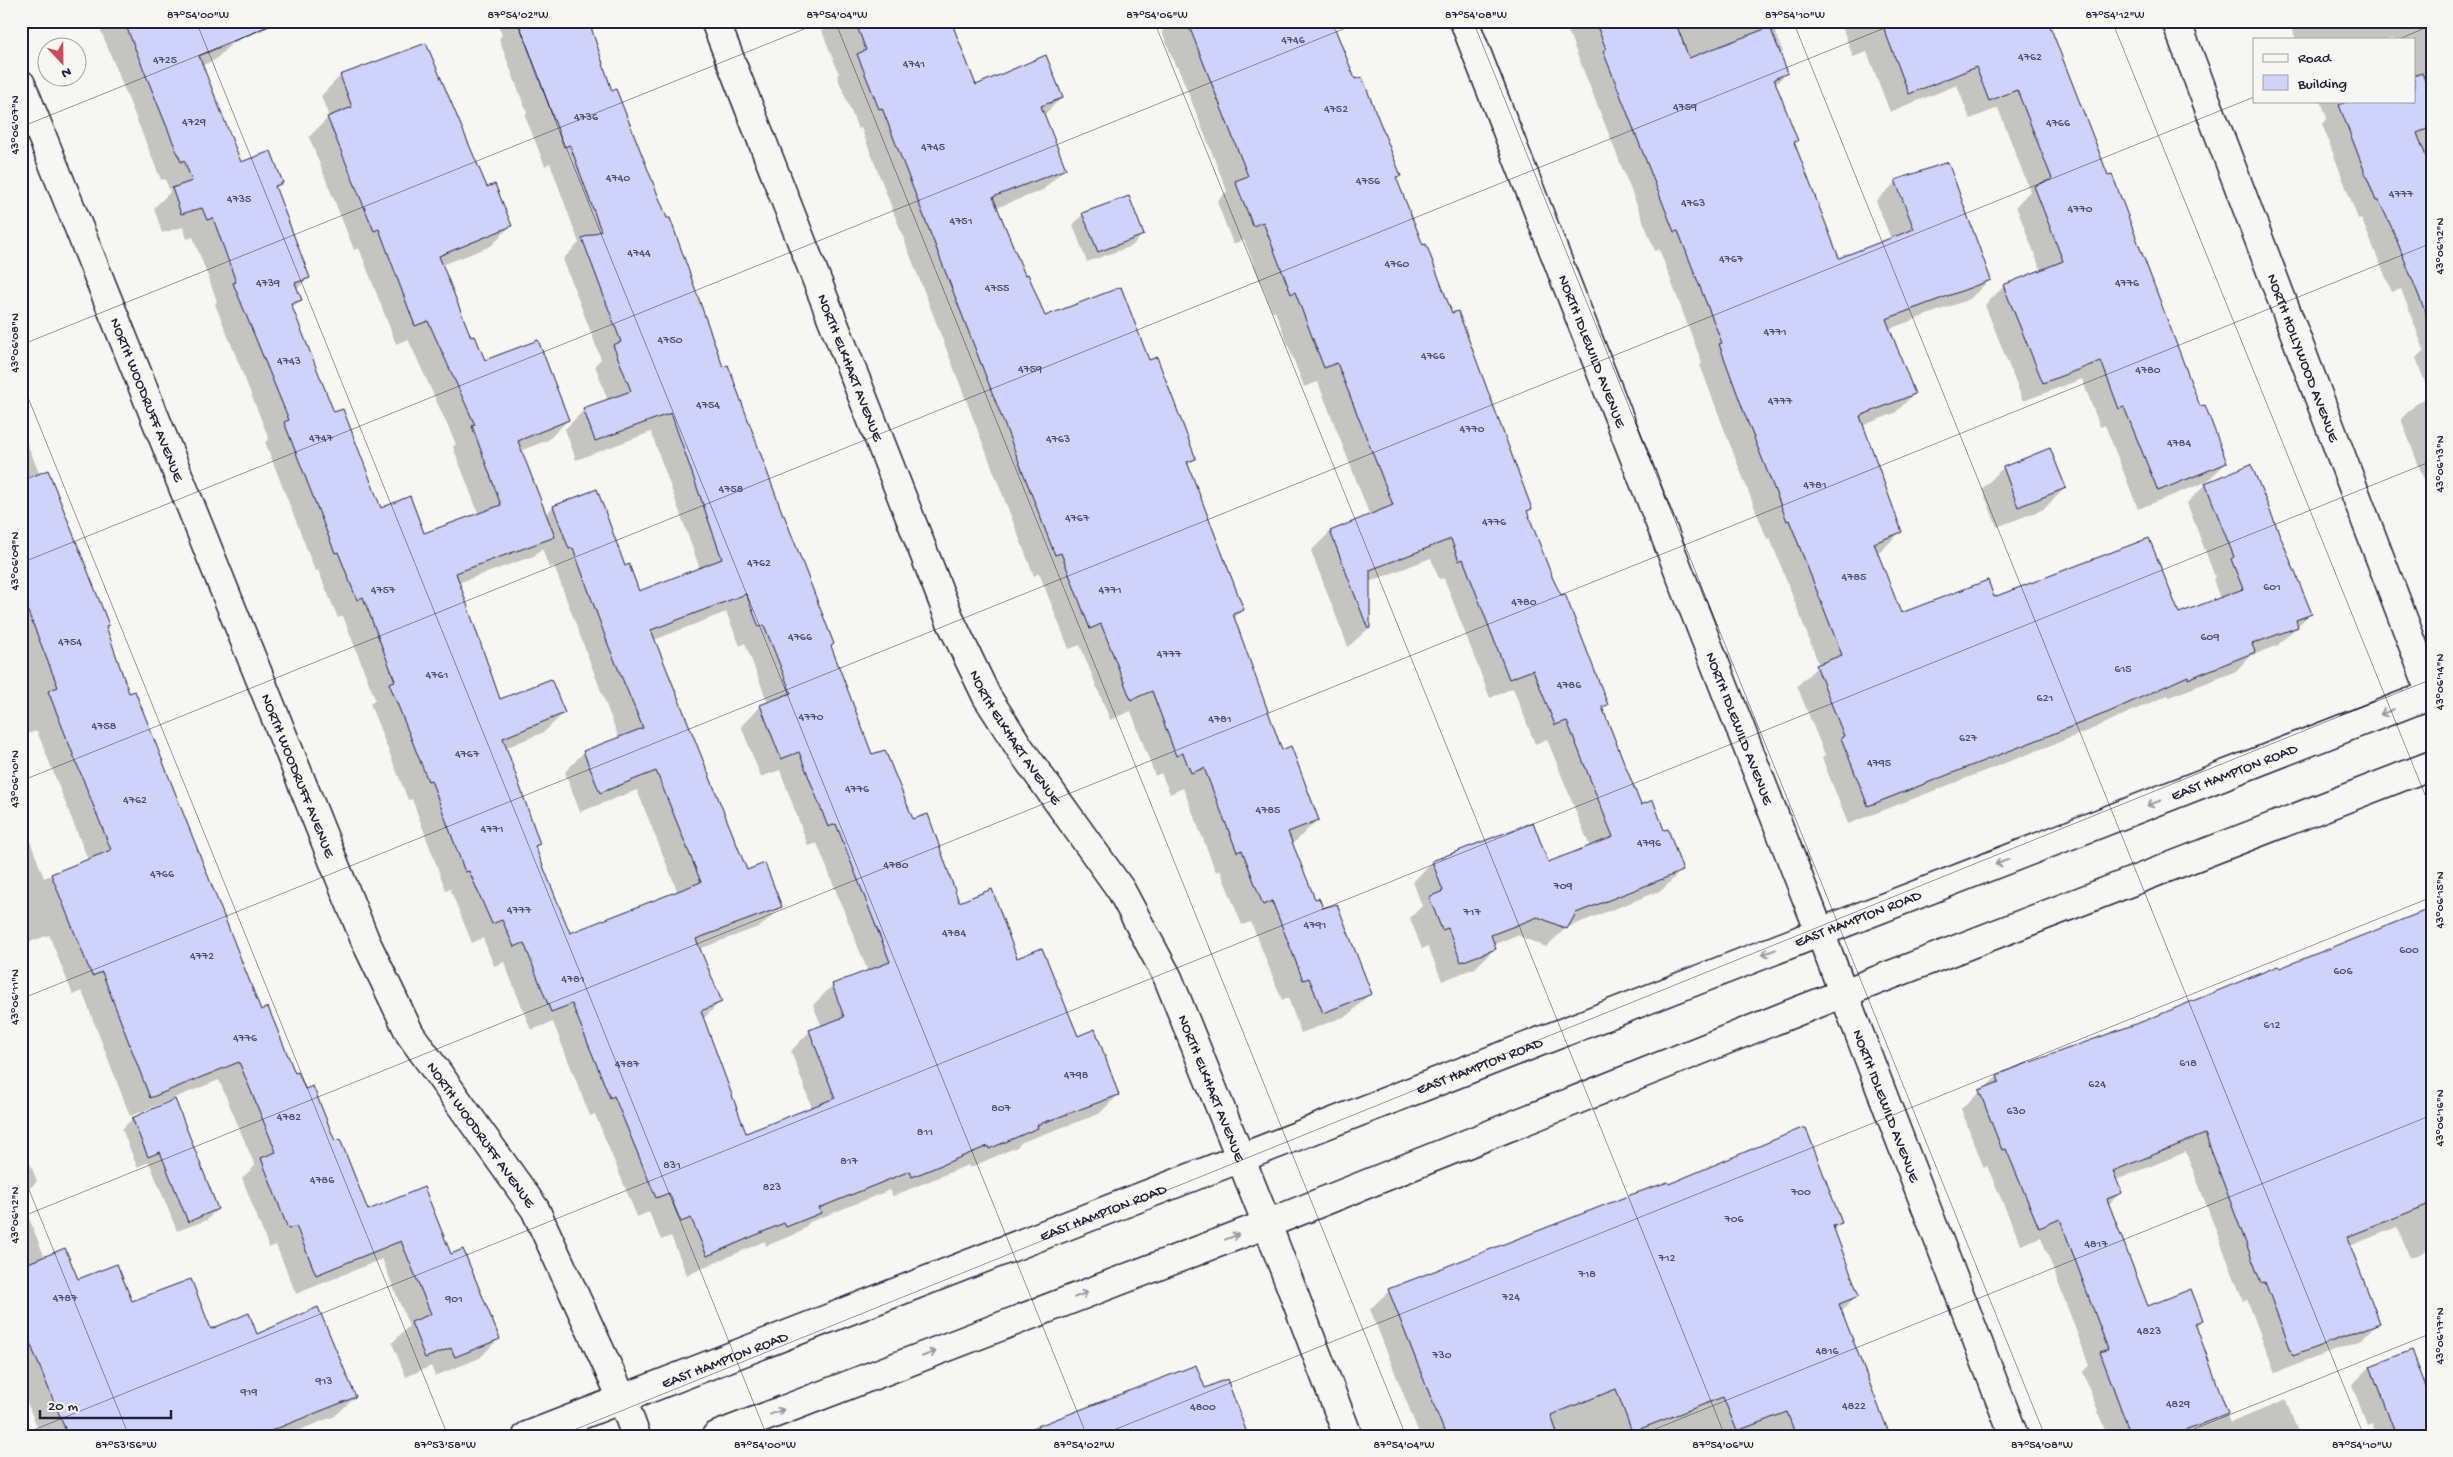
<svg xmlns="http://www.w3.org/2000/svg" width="2453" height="1457" viewBox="0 0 2453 1457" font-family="'Gochi Hand',sans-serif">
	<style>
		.shadow { fill: #0003; fill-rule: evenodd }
		.building { fill: #cfd2fa; stroke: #22223b; fill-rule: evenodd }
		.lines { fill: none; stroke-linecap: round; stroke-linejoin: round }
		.minor-casing { stroke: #22223b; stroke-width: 31 }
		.secondary-casing { stroke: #22223b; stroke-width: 31 }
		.minor { stroke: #f6f6f2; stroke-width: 28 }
		.secondary { stroke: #f6f6f2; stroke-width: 28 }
		.oneway { stroke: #9797a0 }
		.ticks { fill: none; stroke: #22223b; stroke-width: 1; stroke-opacity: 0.45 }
		.labels { text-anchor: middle; stroke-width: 4; stroke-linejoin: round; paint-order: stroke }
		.number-label { font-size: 12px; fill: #4d4e6b }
		.street-label { font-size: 15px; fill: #22223b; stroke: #f6f6f2 }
		.neatline { fill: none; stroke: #22223b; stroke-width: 2 }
		.ticks-label { font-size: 12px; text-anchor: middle; fill: #22223b }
	</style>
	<rect width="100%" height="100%" fill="#f6f6f2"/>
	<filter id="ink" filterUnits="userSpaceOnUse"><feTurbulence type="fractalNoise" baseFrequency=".02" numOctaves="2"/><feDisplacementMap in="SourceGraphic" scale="10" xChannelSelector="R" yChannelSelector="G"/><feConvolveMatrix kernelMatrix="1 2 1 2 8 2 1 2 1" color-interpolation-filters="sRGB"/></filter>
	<g filter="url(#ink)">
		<g class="shadow">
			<path d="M97,21H232L234,41L215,60L201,66L240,164L282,183L275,189L308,278L296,290L300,300L291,309L333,414L380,509L423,535L479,515L453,447L456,444L408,339L396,344L359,248L354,250L309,137L329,117L321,96L340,76L425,45L486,189L510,226L491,246L442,265L470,339L484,362L568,420L548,440L520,451L545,515L553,507L596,491L625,567L638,593L700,569L651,432L576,460L565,429L584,410L608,401L595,365L601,359L563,259L579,243L550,163L545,166L525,116L527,113L499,39L502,35L496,21H587L611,93L833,644L830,647L871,756L913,821L958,903L1016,960L1077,1037L1118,1095L1099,1114L1022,1142L1017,1147L969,1168L968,1165L893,1196L890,1190L810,1222L800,1232L766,1246L765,1241L687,1275L671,1236L661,1240L649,1212L637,1217L595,1114L590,1116L553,1022L531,1030L504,962L494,966L483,938L472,943L450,889L446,891L412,799L408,800L370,704L375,699L343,616L338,618L318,570L315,571L298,526L265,442L269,439L215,304L217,301L193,237L187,239L183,227L162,233L154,208L170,192L165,179L161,180ZM542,548L549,568L554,566L619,739L584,752L565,772L580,812L637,790L678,893L569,935L534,848L539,844L505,748L544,732L564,713L500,701L458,583L534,556ZM726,612L740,646L745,643L768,703L761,706L741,726L761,777L780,770L808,846L817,843L868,972L833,985L813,1005L822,1027L810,1031L791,1051L812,1108L745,1134L703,1019L720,1002L699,949L761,926L781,907L747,872L654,640Z"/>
			<polygon points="818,21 949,21 975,86 1061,98 1044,115 1064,169 1043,190 996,208 1025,277 1044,318 1148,362 1195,459 1187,466 1243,610 1233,619 1282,751 1317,820 1296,841 1291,843 1314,901 1323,910 1370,993 1349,1015 1301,1033 1288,998 1282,1000 1251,922 1242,925 1220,870 1216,872 1183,788 1170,794 1161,773 1155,776 1131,711 1110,720 1080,645 1069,649 1039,573 1034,576 861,128 858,129 837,76 839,74"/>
			<polygon points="1170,21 1330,21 1355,81 1399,175 1395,179 1530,508 1526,512 1552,580 1606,704 1602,709 1641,806 1664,832 1681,871 1662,890 1566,928 1546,947 1517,935 1493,945 1494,949 1475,968 1442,981 1428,946 1422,949 1410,918 1422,906 1413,882 1432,862 1532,824 1547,863 1590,847 1547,739 1535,744 1513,688 1490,698 1444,578 1439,579 1431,558 1369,582 1369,628 1348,647 1311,551 1330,532 1370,516 1318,382 1304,387 1275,311 1272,312 1244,240 1233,244 1217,202 1227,191 1178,67 1176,67 1162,32"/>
			<polygon points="1564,21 1771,21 1783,52 1779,55 1786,73 1775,85 1796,140 1793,143 1838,260 1891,239 1876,201 1896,182 1989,280 1970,299 1889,329 1914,394 1895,413 1862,426 1901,531 1881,551 1876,553 1900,614 1993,598 2178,615 2220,599 2213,579 2215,577 2187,503 2206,484 2310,614 2277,646 2250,656 2235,672 2169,697 2168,695 2088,731 1848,824 1822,758 1825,755 1797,686 1819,665 1770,538 1767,539 1729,442 1700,365 1702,363 1659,249 1655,251"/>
			<polygon points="1840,21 2047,21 2200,408 2226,463 2206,482 2138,509 2105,425 2100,427 2082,379 2023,401 1985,305 2004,286 2041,271 2016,206 2030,191 1998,108 1970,119 1957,85 1890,112 1867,52 1853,57"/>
			<polygon points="2289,21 2432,21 2432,501 2401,419 2419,401 2430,397 2416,358 2424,350 2401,289 2392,292 2361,218 2358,219 2322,124 2327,118 2321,101 2414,101 2414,39 2296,39"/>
			<polygon points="1083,214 1142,235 1132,246 1087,262 1073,225"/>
			<polygon points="21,429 40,475 108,625 105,628 129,695 260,1012 334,1143 367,1211 450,1255 499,1338 480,1358 435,1376 431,1366 406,1377 392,1343 409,1326 382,1259 296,1294 276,1245 269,1248 242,1178 255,1166 219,1080 174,1098 217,1209 207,1220 177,1231 149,1162 137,1167 122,1129 132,1119 172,1102 171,1100 130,1116 82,991 73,995 49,935 21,945 21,817 44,878 88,860 37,731 21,736"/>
			<polygon points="2003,468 2065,488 2044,509 1997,527 1982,489"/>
			<polygon points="2432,925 2432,1264 2427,1251 2410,1258 2397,1227 2350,1246 2378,1322 2360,1341 2275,1373 2247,1299 2243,1301 2186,1152 2116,1180 2121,1192 2108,1205 2147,1308 2202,1320 2195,1327 2230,1423 2286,1400 2300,1436 2107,1436 2083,1372 2089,1365 2041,1237 2021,1245 1987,1166 1984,1168 1961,1109 1998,1076 2279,970"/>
			<polygon points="21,1140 37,1181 21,1197"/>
			<polygon points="1668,1186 1841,1222 1833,1230 1858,1295 1841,1312 1890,1436 1420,1436 1370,1309 1389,1291"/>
			<polygon points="21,1198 45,1258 77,1281 210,1330 257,1336 355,1397 335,1416 284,1436 41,1436 21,1388"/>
			<polygon points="2411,1351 2432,1436 2377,1436 2372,1423 2367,1425 2352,1385 2370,1367"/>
		</g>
		<g class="building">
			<path d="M124,21H281L199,56L241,162L271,151L283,183L275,186L310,278L295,283L302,300L291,304L334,412L343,409L381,508L410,496L424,533L501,505L472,426L475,425L428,321L415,326L379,229L374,231L327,117L352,107L340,75L426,43L487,187L495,184L512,226L439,256L471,337L475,336L485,360L538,340L569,420L518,441L555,537L456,573L500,699L551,679L565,713L503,738L540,844L535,846L570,933L701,882L656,771L600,793L583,751L643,728L609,647L573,548L569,549L553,506L597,489L625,566L629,564L639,591L722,559L671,413L595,441L583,408L631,391L613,345L621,342L582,238L601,231L570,145L564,147L518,21H589L612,91L616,89L667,218H670L723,367L728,365L783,515H784L834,644L831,646L872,754L885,750L913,819L928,814L959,902L992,889L1017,958L1042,948L1078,1036L1095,1029L1119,1095L1037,1125L1038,1128L989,1149L988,1146L912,1177L910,1171L819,1208L821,1213L786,1227L784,1223L707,1256L691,1218L681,1222L669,1193L656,1198L614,1096L610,1098L572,1004L551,1012L524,943L514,947L502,920L492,924L469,871L465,872L431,780L428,781L389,683L395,681L363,597L357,600L338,552L335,553L317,507L284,422L289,420L233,283L236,282L213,218L207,220L202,208L181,214L172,188L192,181L184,160L181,162ZM746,594L759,627L764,625L791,693L760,705L781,759L799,752L828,827L836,824L890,962L832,984L844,1017L809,1030L835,1098L746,1133L701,1011L722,1002L696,939L782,907L765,863L747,870L651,630Z"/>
			<polygon points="855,21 951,21 976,85 1046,55 1063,98 1041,106 1066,169 993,197 1025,275 1028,274 1045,316 1121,287 1149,360 1157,357 1196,459 1187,462 1244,610 1233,614 1282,750 1291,746 1319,820 1288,832 1315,899 1319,898 1323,908 1337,904 1372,994 1323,1013 1309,978 1303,980 1272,901 1263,905 1242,850 1237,852 1204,768 1191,773 1183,753 1176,756 1152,691 1131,700 1101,624 1090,629 1061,553 1055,555 882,108 879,109 857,54 866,50"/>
			<polygon points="1187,21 1332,21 1355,79 1362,77 1401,176 1396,177 1423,245 1426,244 1452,313 1458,311 1532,509 1527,511 1553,579 1561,595 1565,594 1608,705 1602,707 1641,805 1653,800 1664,830 1668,829 1683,871 1576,913 1567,929 1538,917 1491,935 1496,949 1461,962 1448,928 1442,930 1429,897 1443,891 1432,861 1533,822 1548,862 1613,837 1567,721 1555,725 1533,670 1509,679 1463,559 1459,561 1451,539 1370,570 1370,628 1368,629 1330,531 1393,505 1337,363 1324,368 1295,292 1291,294 1263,222 1253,226 1235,181 1248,176"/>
			<polygon points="1595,21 1675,21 1689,58 1770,27 1788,73 1774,79 1798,141 1794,142 1839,258 1914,229 1895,180 1948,162 1991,280 1886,319 1915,394 1860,416 1902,532 1874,543 1901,613 1988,580 1994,597 2149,538 2179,613 2243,589 2231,559 2234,557 2205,483 2251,464 2312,614 2296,620 2298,627 2252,644 2255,652 2188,679 2188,676 2109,712 1868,806 1841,738 1844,736 1816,665 1842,655 1789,520 1787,521 1748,423 1719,344 1722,343 1678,231 1674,232 1603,51 1606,49"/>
			<polygon points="1881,21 2048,21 2108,175 2112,174 2200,406 2205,405 2227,463 2158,491 2124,407 2119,409 2101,361 2043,383 2003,285 2063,261 2034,186 2052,179 2017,90 1989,101 1976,67 1909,94"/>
			<polygon points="2422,73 2432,98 2432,127 2417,133 2432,172 2430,324 2391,226 2379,201 2376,201 2339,105 2348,101 2414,101 2414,76"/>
			<polygon points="1129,196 1144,235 1098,252 1082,213"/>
			<polygon points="2050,448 2066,488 2018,507 2003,467"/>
			<polygon points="48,470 109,625 106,626 129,693 135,691 261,1010 268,1007 295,1073 298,1072 305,1089 313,1086 335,1141 340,1139 368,1210 424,1187 451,1254 463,1249 500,1339 455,1357 451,1348 425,1358 411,1322 431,1314 401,1241 316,1275 296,1226 288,1229 261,1158 276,1152 239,1062 150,1098 102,972 92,976 51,874 111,850 48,691 58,687 21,594 21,481"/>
			<polygon points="2432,908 2432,1203 2347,1237 2380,1323 2293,1356 2265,1282 2261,1283 2205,1134 2113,1171 2122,1193 2107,1199 2148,1306 2191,1289 2203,1320 2195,1323 2228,1414 2172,1436 2131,1436 2100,1352 2108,1349 2060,1219 2039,1228 2006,1149 2002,1150 1979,1090 1999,1082 1997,1075 2028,1063 2144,1021 2278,966 2280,968"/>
			<polygon points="175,1099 218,1209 188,1222 160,1152 148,1157 132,1118"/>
			<polygon points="1802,1128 1806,1128 1842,1223 1833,1226 1859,1296 1839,1304 1890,1436 1796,1436 1787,1412 1737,1431 1723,1397 1632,1432 1616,1389 1551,1415 1558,1436 1446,1436 1388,1289 1633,1194 1668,1182 1669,1184"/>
			<polygon points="65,1248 78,1279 117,1264 132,1301 191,1279 211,1329 249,1313 257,1334 318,1307 356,1397 258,1436 68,1436 21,1321 21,1266"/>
			<polygon points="2412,1350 2432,1403 2432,1436 2396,1436 2370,1366"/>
			<polygon points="1196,1365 1205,1388 1227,1379 1248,1436 1021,1436 1020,1433"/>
		</g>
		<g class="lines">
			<g class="minor-casing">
				<g id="minor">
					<path id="s1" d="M715,21L951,622L987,697L1021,750L1121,890L1168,978L1267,1224L1348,1436"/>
					<path id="s2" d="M1464,21L1844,994L2014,1436"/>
					<path id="s3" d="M2176,21L2432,695"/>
					<path id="s4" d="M21,84L365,940L410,1034L535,1209L622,1398L636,1436"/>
				</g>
			</g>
			<g class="secondary-casing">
				<g id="secondary">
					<path id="s5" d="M527,1436L2432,694"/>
					<polyline points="716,1436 1267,1224 1798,1011 2432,765"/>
				</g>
			</g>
			<use href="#minor" class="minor"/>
			<use href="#secondary" class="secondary"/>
		</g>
		<defs><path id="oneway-shaft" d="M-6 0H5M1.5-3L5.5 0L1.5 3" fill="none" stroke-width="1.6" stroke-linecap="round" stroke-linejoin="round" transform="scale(1.25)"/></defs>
		<g class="oneway">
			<use href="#oneway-shaft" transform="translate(2387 712) rotate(158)"/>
			<use href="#oneway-shaft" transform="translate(2154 803) rotate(159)"/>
			<use href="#oneway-shaft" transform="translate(2002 862) rotate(159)"/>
			<use href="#oneway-shaft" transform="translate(1769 952) rotate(159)"/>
			<use href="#oneway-shaft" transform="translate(1232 1237) rotate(-21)"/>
			<use href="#oneway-shaft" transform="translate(1081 1295) rotate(-21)"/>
			<use href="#oneway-shaft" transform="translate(929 1354) rotate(-21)"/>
			<use href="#oneway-shaft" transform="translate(777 1412) rotate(-21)"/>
		</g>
	</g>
	<path class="ticks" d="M196,21L767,1436M515,21L1087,1436M835,21L1406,1436M1154,21L1725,1436M1473,21L2045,1436M1793,21L2364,1436M2112,21L2432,812M2432,21V22M2399,39L2432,25M21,127L284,21M21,345L824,21M21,380L448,1436M21,563L1363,21M21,781L1902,21M21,999L2254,97M21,1170L129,1436M21,1217L2432,243M21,1435L2432,461M559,1436L2432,679M1099,1436L2432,897M1638,1436L2432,1115M2177,1436L2432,1333"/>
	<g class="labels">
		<g class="number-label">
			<text x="1293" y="43">4746</text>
			<text x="2030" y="60">4762</text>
			<text x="165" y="63">4725</text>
			<text x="914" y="67">4741</text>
			<text x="1685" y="110">4759</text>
			<text x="1336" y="112">4752</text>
			<text x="586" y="120">4736</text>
			<text x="194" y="125">4729</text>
			<text x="2058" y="126">4766</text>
			<text x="933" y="150">4745</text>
			<text x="618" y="181">4740</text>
			<text x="1368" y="184">4756</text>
			<text x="2401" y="197">4777</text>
			<text x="239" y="202">4735</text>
			<text x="1693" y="206">4763</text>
			<text x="2080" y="212">4770</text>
			<text x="961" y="224">4751</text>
			<text x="639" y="256">4744</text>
			<text x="1731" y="262">4767</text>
			<text x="1397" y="267">4760</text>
			<text x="268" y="286">4739</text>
			<text x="2127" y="286">4776</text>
			<text x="997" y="291">4755</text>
			<text x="1775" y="335">4771</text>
			<text x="670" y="343">4750</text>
			<text x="1433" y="359">4766</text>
			<text x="289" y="364">4743</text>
			<text x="1030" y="372">4759</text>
			<text x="2148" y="373">4780</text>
			<text x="1780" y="404">4777</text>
			<text x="708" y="408">4754</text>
			<text x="1472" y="432">4770</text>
			<text x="321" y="441">4747</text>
			<text x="1058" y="442">4763</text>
			<text x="2179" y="446">4784</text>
			<text x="1815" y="488">4781</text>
			<text x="731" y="492">4758</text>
			<text x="1077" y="521">4767</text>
			<text x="1494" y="525">4776</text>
			<text x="759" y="566">4762</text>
			<text x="1854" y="580">4785</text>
			<text x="2272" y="590">601</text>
			<text x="383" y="593">4757</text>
			<text x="1110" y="593">4771</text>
			<text x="1524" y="605">4780</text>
			<text x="800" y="640">4766</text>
			<text x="2210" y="640">609</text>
			<text x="70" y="645">4754</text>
			<text x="1169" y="657">4777</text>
			<text x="2123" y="672">615</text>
			<text x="437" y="678">4761</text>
			<text x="1569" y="688">4786</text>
			<text x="2045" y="701">621</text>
			<text x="811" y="720">4770</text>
			<text x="1220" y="722">4781</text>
			<text x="104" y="729">4758</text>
			<text x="1968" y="741">627</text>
			<text x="467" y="757">4767</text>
			<text x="1879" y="766">4795</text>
			<text x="857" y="792">4776</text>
			<text x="135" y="803">4762</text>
			<text x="1268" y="813">4785</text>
			<text x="492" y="832">4771</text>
			<text x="1649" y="846">4796</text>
			<text x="896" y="868">4780</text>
			<text x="162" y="877">4766</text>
			<text x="1563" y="889">709</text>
			<text x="519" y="913">4777</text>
			<text x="1472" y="915">717</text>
			<text x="1315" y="928">4791</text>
			<text x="954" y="936">4784</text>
			<text x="2409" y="953">600</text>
			<text x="202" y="959">4772</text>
			<text x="2343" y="974">606</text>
			<text x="573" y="982">4781</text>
			<text x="2272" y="1028">612</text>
			<text x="245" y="1041">4776</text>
			<text x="2188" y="1066">618</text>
			<text x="627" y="1067">4787</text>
			<text x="1076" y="1078">4798</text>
			<text x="2097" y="1087">624</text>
			<text x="1001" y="1111">807</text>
			<text x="2016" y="1114">630</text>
			<text x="289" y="1120">4782</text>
			<text x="925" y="1135">811</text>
			<text x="849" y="1164">817</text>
			<text x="672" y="1168">831</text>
			<text x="322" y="1183">4786</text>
			<text x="772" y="1190">823</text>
			<text x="1801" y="1195">700</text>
			<text x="1734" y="1222">706</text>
			<text x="2096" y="1247">4817</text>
			<text x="1667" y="1261">712</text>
			<text x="1587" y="1277">718</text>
			<text x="1511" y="1300">724</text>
			<text x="65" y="1301">4787</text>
			<text x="454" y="1302">901</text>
			<text x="2149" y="1334">4823</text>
			<text x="1827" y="1354">4816</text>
			<text x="1442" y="1358">730</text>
			<text x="324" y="1384">913</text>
			<text x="249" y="1395">919</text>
			<text x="2178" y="1407">4829</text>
			<text x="1854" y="1409">4822</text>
			<text x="1203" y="1410">4800</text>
		</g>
		<g class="street-label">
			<text dy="5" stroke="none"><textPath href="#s2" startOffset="354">NORTH IDLEWILD AVENUE</textPath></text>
			<text dy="5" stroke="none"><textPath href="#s3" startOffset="360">NORTH HOLLYWOOD AVENUE</textPath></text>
			<text dy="5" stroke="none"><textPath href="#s1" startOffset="372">NORTH ELKHART AVENUE</textPath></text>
			<text dy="5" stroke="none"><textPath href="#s4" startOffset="340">NORTH WOODRUFF AVENUE</textPath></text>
			<text dy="5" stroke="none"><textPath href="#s2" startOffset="759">NORTH IDLEWILD AVENUE</textPath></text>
			<text dy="5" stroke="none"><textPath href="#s1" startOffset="778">NORTH ELKHART AVENUE</textPath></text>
			<text dy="5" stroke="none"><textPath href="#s5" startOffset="1832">EAST HAMPTON ROAD</textPath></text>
			<text dy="5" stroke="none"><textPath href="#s4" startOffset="745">NORTH WOODRUFF AVENUE</textPath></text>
			<text dy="5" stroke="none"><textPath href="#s5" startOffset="1428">EAST HAMPTON ROAD</textPath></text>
			<text dy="5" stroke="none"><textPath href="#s5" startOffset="1022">EAST HAMPTON ROAD</textPath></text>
			<text dy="5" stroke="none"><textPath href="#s1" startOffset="1182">NORTH ELKHART AVENUE</textPath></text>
			<text dy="5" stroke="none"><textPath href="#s2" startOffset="1164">NORTH IDLEWILD AVENUE</textPath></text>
			<text dy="5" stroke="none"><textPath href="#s4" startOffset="1150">NORTH WOODRUFF AVENUE</textPath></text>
			<text dy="5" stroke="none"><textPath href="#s5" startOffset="618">EAST HAMPTON ROAD</textPath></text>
			<text dy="5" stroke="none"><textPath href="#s5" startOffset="212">EAST HAMPTON ROAD</textPath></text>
		</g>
	</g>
	<rect width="2453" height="1457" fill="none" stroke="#f6f6f2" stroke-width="55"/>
	<rect x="2253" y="38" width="162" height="65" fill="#f6f6f2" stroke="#a1a1a9"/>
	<rect x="2263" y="54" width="25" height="8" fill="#f6f6f2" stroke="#a1a1a9"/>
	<text x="2298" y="62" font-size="15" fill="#22223b">Road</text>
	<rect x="2263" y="75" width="25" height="15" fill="#cfd2fa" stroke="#a1a1a9"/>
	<text x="2298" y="88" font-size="15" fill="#22223b">Building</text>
	<g transform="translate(62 62) rotate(158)"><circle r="24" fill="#f6f6f2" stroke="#a1a1a9"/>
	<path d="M0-4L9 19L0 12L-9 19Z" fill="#d1495b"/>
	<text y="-8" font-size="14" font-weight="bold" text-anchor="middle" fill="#22223b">N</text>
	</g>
	<path d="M40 1410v8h131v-8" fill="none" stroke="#22223b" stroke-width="2.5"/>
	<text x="48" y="1410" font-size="15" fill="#22223b" stroke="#f6f6f2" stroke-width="4" paint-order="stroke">20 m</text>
	<rect x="28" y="28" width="2398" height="1402" class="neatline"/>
	<g class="ticks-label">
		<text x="198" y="18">87°54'00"W</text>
		<text x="518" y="18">87°54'02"W</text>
		<text x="837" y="18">87°54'04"W</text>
		<text x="1157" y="18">87°54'06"W</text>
		<text x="1476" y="18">87°54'08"W</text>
		<text x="1795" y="18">87°54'10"W</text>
		<text x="2115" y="18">87°54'12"W</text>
		<text transform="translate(14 125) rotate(-90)" y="4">43°06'07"N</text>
		<text transform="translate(2439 246) rotate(-90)" y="4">43°06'12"N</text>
		<text transform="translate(14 343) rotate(-90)" y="4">43°06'08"N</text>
		<text transform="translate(2439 464) rotate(-90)" y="4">43°06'13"N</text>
		<text transform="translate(14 561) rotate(-90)" y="4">43°06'09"N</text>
		<text transform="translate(2439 682) rotate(-90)" y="4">43°06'14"N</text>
		<text transform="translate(14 779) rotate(-90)" y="4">43°06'10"N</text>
		<text transform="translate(2439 900) rotate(-90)" y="4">43°06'15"N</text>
		<text transform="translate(14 997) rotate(-90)" y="4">43°06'11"N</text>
		<text transform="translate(2439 1118) rotate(-90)" y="4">43°06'16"N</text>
		<text transform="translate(14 1215) rotate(-90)" y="4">43°06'12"N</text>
		<text transform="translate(2439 1336) rotate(-90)" y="4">43°06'17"N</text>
		<text x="126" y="1448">87°53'56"W</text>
		<text x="445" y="1448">87°53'58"W</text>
		<text x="765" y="1448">87°54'00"W</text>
		<text x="1084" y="1448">87°54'02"W</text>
		<text x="1404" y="1448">87°54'04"W</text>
		<text x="1723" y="1448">87°54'06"W</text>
		<text x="2042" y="1448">87°54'08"W</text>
		<text x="2362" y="1448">87°54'10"W</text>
	</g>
</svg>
